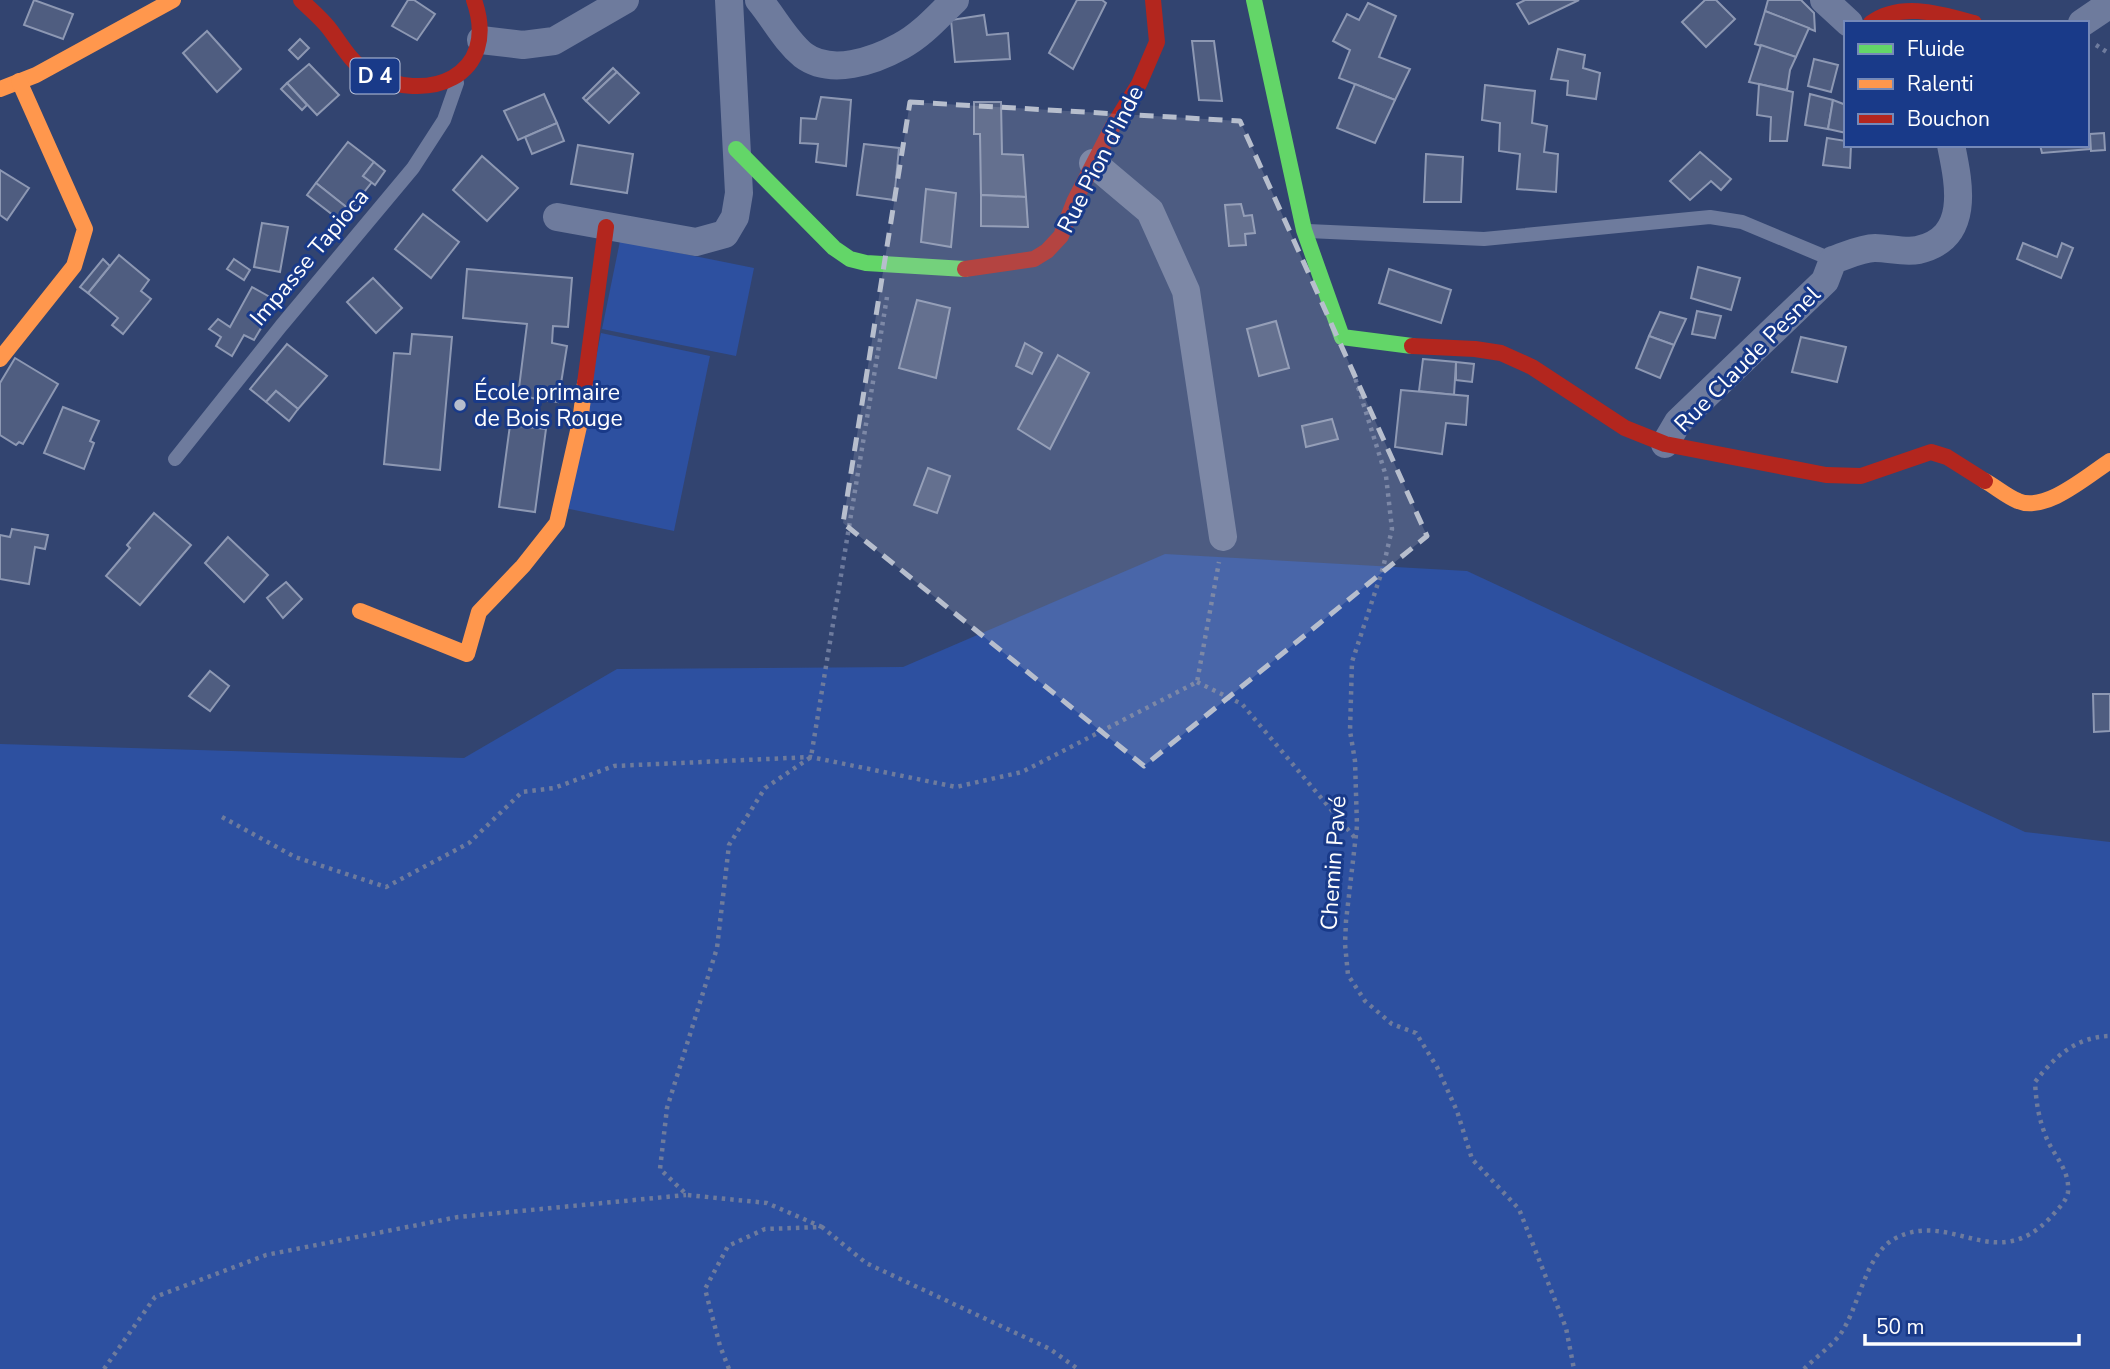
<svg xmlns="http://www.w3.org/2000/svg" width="2110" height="1369" viewBox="0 0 2110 1369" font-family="'Nunito Sans',sans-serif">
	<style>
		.green { fill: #2d50a0 }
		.building { fill: #4f5d80; stroke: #8d98b3; stroke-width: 2 }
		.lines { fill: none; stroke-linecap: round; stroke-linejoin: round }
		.path { stroke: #6e7b9d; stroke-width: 4.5; stroke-dasharray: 3.5 5; stroke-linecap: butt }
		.lane { stroke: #6e7b9d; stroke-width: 14 }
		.street { stroke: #6e7b9d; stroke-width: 28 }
		.fast { stroke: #63d668; stroke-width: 16 }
		.slow { stroke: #ff974d; stroke-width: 16 }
		.jam { stroke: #b3261e; stroke-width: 16 }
		.marked { fill: #b7becd; fill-opacity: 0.2; stroke: #b7becd; stroke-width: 5; stroke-dasharray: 14 9; stroke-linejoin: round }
		.poi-dot { fill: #b7becd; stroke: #193a89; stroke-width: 2.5 }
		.labels { text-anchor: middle; stroke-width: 6; stroke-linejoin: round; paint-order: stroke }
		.shield { fill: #193a89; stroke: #bac4dc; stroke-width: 2 }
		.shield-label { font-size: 21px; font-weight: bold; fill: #fff }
		.street-label { font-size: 23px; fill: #fff; stroke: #193a89 }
		.poi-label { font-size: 23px; fill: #fff; stroke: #193a89; text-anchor: start }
	</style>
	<rect width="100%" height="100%" fill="#324470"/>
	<g class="green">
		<polygon points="620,241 754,268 736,356 602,329"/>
		<polygon points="601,333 710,356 674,531 565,508"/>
		<polygon points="1165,554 1467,571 2025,832 2110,842 2110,1369 0,1369 0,744 464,758 617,669 903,667"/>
	</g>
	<g class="building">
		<polygon points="34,0 73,14 63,39 24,25"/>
		<polygon points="408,0 414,0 435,14 417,40 392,26"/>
		<polygon points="1077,0 1102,0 1106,3 1073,69 1049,53"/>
		<polygon points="1525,0 1579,0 1529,24 1517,4"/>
		<polygon points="1705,0 1716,0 1735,19 1706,47 1682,22"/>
		<polygon points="1768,0 1801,0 1814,13 1815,31 1765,11"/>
		<polygon points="1368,3 1396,16 1379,57 1410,69 1395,100 1339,78 1350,50 1333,41 1347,14 1359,20"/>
		<polygon points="1765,11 1809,28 1796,57 1755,44"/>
		<polygon points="984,15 987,35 1008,33 1010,59 955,62 951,20"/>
		<polygon points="207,31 241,69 217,92 183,53"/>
		<polygon points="300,39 309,48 298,59 289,50"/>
		<polygon points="1192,41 1214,41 1222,101 1199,100"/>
		<polygon points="1761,45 1796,57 1790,70 1787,90 1749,82"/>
		<polygon points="1558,49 1585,55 1583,68 1600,73 1596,99 1567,95 1568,81 1551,79"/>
		<polygon points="1814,59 1838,65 1831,92 1808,86"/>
		<polygon points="309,64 339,95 317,115 287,83"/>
		<polygon points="613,68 617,72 586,101 583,98"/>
		<polygon points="617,72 639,93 609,123 586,101"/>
		<polygon points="287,83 307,105 302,110 281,89"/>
		<polygon points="1355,84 1395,100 1375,143 1337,128"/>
		<polygon points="1759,84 1793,92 1787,141 1770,141 1771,117 1757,115"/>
		<polygon points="1485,85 1535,91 1532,123 1547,126 1544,152 1558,154 1556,192 1517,189 1520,154 1499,151 1500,123 1482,120"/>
		<polygon points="544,94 557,123 518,140 504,111"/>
		<polygon points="1810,94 1833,100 1828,129 1805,125"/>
		<polygon points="821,97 851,100 846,166 816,162 818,144 800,143 801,118 816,119"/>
		<polygon points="1833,100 1846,105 1846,133 1828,129"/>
		<polygon points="974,102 1001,102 1002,154 1023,155 1026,197 981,195 980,134 974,134"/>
		<polygon points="557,123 564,141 532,154 525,137"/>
		<polygon points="2088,129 2090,149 2042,153 2040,145 2087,145"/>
		<polygon points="2104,133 2105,150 2091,151 2090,134"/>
		<polygon points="1827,138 1846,141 1846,145 1851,145 1850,168 1823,165"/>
		<polygon points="348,142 374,162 363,176 372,182 350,210 316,183"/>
		<polygon points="864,144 899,148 894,200 857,195"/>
		<polygon points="578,145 633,154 627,193 571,184"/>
		<polygon points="1700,152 1731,179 1721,190 1711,181 1690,200 1670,181"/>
		<polygon points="1426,154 1463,157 1461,202 1424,202"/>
		<polygon points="482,156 518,188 487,221 453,190"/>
		<polygon points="374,162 385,171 375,185 363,176"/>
		<polygon points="0,170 29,188 7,220 0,215"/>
		<polygon points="316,183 350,210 342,222 307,195"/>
		<polygon points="926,189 956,193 951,247 921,242"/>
		<polygon points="981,195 1026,197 1028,227 981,226"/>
		<polygon points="1241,204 1244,216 1252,215 1255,233 1245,234 1246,245 1229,246 1225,205"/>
		<polygon points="423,214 459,242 431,278 395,249"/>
		<polygon points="262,223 288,227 280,272 254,267"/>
		<polygon points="2023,243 2057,257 2062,243 2073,248 2061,278 2017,259"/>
		<polygon points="119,255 149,280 141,291 151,299 123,334 112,325 118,318 88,293"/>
		<polygon points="103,259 110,266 88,293 80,287"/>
		<polygon points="234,259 250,270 244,280 227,269"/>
		<polygon points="1698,267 1740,278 1731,310 1691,298"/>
		<polygon points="467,269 572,278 568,327 553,326 552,343 567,346 558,402 518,396 527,324 463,318"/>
		<polygon points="1389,269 1451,290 1441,323 1379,303"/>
		<polygon points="373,278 402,308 376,333 347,302"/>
		<polygon points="252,287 277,301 254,340 244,335 232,356 216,346 221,337 209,329 218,319 230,327"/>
		<polygon points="917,300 950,308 936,378 899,368"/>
		<polygon points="1697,311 1721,316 1715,338 1692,334"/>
		<polygon points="1660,312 1686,319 1674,345 1649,336"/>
		<polygon points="1276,321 1289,368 1259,376 1247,329"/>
		<polygon points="412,334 452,337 440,470 384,464 394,353 410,354"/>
		<polygon points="1649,336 1674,345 1660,378 1636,368"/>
		<polygon points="1801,337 1846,347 1837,382 1792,372"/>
		<polygon points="1025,343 1042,353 1032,374 1016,366"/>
		<polygon points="287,344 327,376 298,409 276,391 266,402 250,389"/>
		<polygon points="1058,355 1089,373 1050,449 1018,429"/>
		<polygon points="15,358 58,384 23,444 19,442 16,445 0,435 0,383"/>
		<polygon points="1423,359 1456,362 1454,395 1419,391"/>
		<polygon points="1456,362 1474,364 1472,382 1456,380"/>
		<polygon points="1401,390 1468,396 1466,425 1446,423 1442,454 1395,447"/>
		<polygon points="276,391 298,409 289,421 266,402"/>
		<polygon points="63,407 99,421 90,441 94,443 84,469 44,453"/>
		<polygon points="1332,419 1338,439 1306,447 1302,426"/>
		<polygon points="510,425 546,429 535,512 499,507"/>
		<polygon points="928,468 950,476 937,513 914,505"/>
		<polygon points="154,513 191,545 140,605 106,576 130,548 127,545"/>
		<polygon points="12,529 48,535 45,549 35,547 29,584 0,579 0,535 10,537"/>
		<polygon points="228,537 268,575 244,602 205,563"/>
		<polygon points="286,582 302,599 283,618 267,598"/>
		<polygon points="210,671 229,686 210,711 189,696"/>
		<polygon points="2093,694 2110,694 2110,731 2094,732"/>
	</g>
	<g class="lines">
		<g class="path">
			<polyline points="2096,45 2110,54"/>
			<polyline points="1353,371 1386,476 1392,529 1383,568 1352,662 1350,731 1355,761 1357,826 1346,921 1345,944 1348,975 1365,1001 1392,1024 1416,1033 1437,1067 1457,1111 1472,1159 1519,1209 1566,1328 1574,1369"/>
			<polyline points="1197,682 1242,704 1355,838"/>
			<polyline points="222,817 295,857 386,887 469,843 522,792 554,788 614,766 811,757 956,787 1022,772 1197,682 1219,562"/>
			<polyline points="822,1227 767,1203 687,1195 660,1169 667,1108 717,948 729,845 765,788 811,757 887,297"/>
			<polyline points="104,1369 155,1297 266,1255 458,1217 686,1195"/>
			<polyline points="729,1369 720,1346 705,1289 728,1246 765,1229 822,1227 866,1263 1050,1349 1078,1369"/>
			<path d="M1804,1369C1815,1358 1829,1348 1839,1336C1859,1310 1864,1256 1894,1239C1951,1208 1994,1276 2050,1218C2056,1211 2067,1201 2068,1192C2070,1168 2052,1155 2045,1134C2038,1116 2036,1100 2035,1082C2055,1056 2076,1037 2110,1036"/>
		</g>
		<g class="lane">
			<polyline points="1308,231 1484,239 1710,217 1742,222 1833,260"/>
			<polyline points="175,459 281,326 413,168 444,120 457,83"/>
		</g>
		<g class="street">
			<path d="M759,0C774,18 785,40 803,55C831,76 874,61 901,46C922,35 938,16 955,0"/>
			<polyline points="1824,0 1849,23"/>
			<polyline points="2082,23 2110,4"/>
			<polyline points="481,40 523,45 554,41 625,0"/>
			<polyline points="1093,163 1150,211 1186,291 1223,537"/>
			<polyline points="557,217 696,242 725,234 735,217 739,193 729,0"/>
			<path d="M1665,444L1678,422L1825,281L1833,260C1846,256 1861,248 1875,248C1889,248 1905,253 1918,250C1971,238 1959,184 1951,145"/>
		</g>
		<g class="fast">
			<polyline points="1254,0 1304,230 1342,337 1412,346"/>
			<polyline points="736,149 834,248 850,259 866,263 965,269"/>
		</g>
		<g class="slow">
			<polyline points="0,89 36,75 173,0"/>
			<polyline points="0,359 74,266 85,229 19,81"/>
			<path d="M1985,481C1996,487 2006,496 2018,501C2045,513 2087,476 2110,461"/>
			<polyline points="360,611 467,654 479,612 523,566 557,523 580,422 585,383"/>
		</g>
		<g class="jam">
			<path d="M301,0C310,9 320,17 328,27C340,42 350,62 367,72C426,106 501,77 474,0"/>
			<path d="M1871,23C1901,1 1941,14 1974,23"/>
			<polyline points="965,269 1034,259 1047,251 1061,236 1074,202 1113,126 1139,84 1157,42 1153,0"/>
			<polyline points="1412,346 1475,349 1501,353 1532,367 1625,428 1665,444 1826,475 1861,476 1931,452 1947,457 1985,481"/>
			<polyline points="585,383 606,227"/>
		</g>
	</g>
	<path class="marked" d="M910,102L1240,121L1427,536L1144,766L843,523Z"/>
	<circle class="poi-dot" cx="460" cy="405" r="7"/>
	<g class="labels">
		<rect class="shield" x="350.5" y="58.5" width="49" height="35" rx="5"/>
		<g class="shield-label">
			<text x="375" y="83">D 4</text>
		</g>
		<g class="street-label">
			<text transform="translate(1100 159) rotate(-63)" y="8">Rue Pion d'Inde</text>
			<text transform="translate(309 257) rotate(-50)" y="8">Impasse Tapioca</text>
			<text transform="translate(1747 359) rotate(-45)" y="8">Rue Claude Pesnel</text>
			<text transform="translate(1333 863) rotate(-86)" y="8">Chemin Pavé</text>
		</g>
		<g class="poi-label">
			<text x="474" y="400">École primaire<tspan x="474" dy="26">de Bois Rouge</tspan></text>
		</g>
	</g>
	<rect x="1844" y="21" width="245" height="126" fill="#193a89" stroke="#7589b8" stroke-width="2"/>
	<rect x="1858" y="44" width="35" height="10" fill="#63d668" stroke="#7589b8" stroke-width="2"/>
	<text x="1907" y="56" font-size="21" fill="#ffffff">Fluide</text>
	<rect x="1858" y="79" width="35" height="10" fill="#ff974d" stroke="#7589b8" stroke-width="2"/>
	<text x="1907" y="91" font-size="21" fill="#ffffff">Ralenti</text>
	<rect x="1858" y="114" width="35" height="10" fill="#b3261e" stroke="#7589b8" stroke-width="2"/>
	<text x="1907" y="126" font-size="21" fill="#ffffff">Bouchon</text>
	<path d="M1865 1334v10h214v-10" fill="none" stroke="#ffffff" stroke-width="3.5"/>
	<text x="1876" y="1334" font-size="21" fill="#ffffff" stroke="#193a89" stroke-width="5" paint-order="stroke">50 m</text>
</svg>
